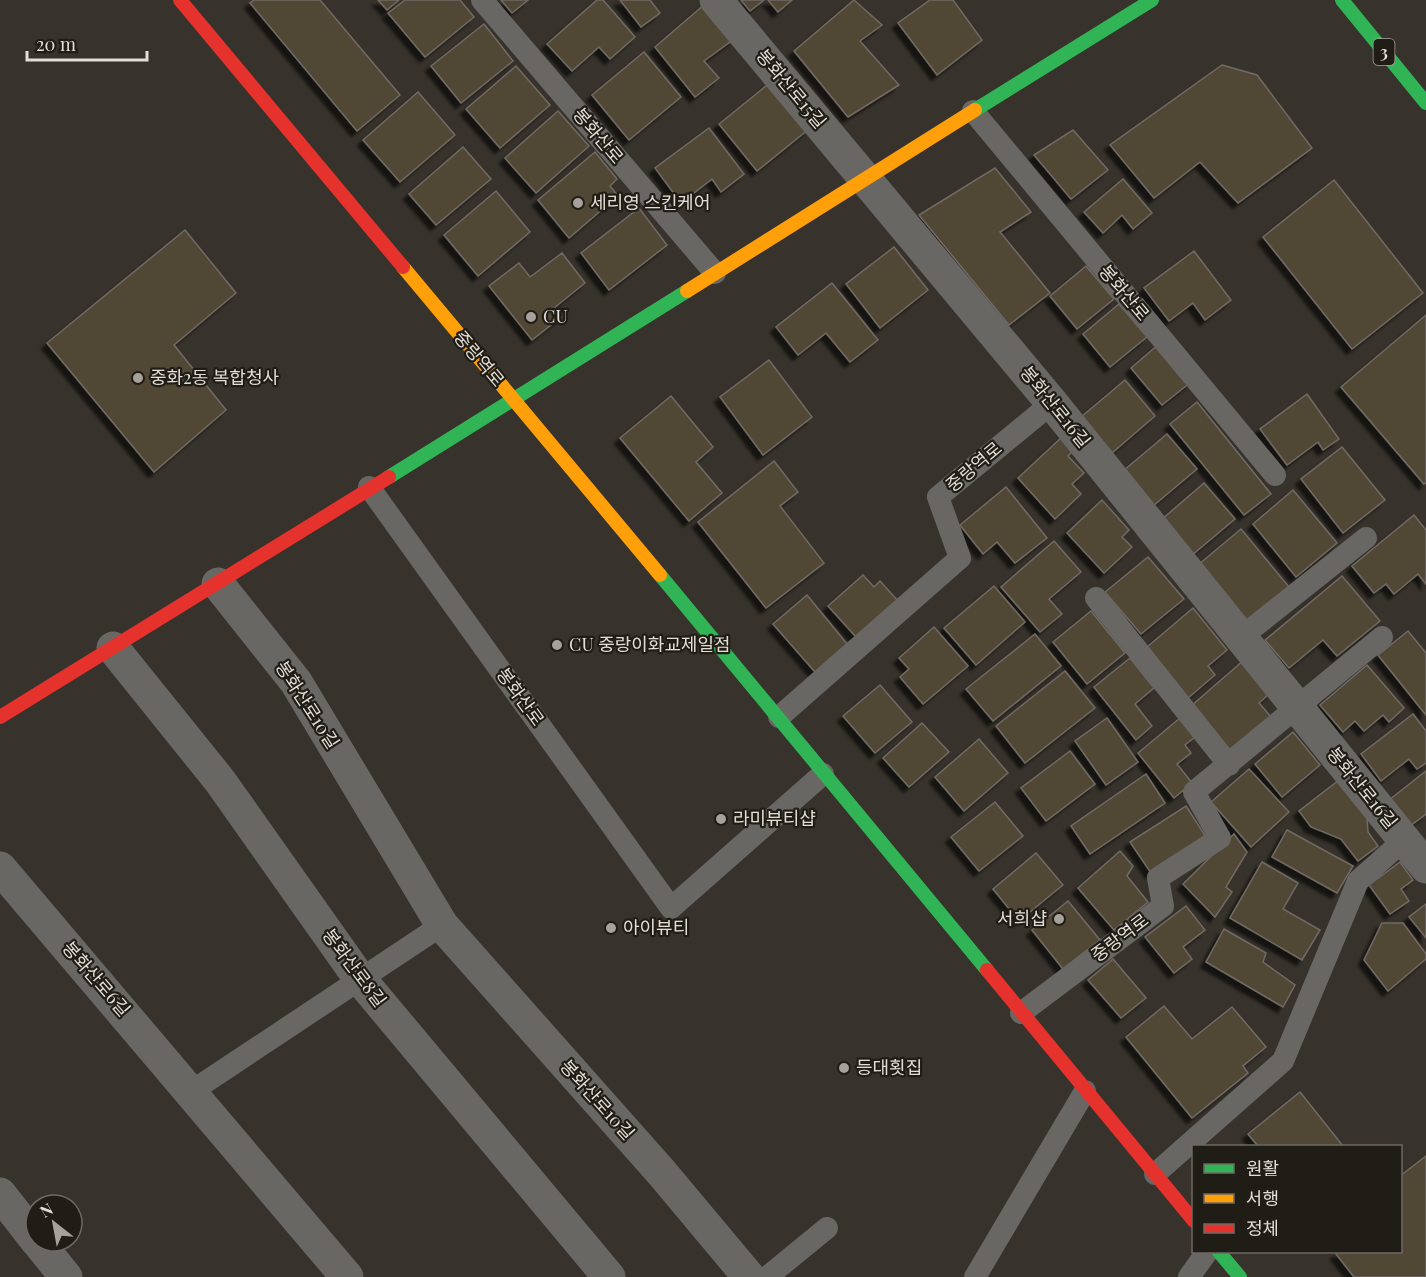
<svg xmlns="http://www.w3.org/2000/svg" width="1426" height="1277" viewBox="0 0 1426 1277" font-family="'Playfair Display','Noto Sans KR',serif">
	<style>
		.building { fill: #514634; stroke: #706b65; stroke-width: 1.5; filter: url(#shadow) }
		.lines { fill: none; stroke-linecap: round; stroke-linejoin: round }
		.lane { stroke: #686764; stroke-width: 22 }
		.street { stroke: #686764; stroke-width: 33 }
		.fast { stroke: #30b455; stroke-width: 14 }
		.slow { stroke: #ff9f0a; stroke-width: 14 }
		.jam { stroke: #e5322d; stroke-width: 14 }
		.poi-dot { fill: #a6a19a; stroke: #201c16; stroke-width: 2 }
		.labels { text-anchor: middle; stroke-width: 4.5; stroke-linejoin: round; paint-order: stroke }
		.shield { fill: #201c16; stroke: #a8a39c; stroke-width: 1.5 }
		.shield-label { font-size: 16px; font-weight: bold; fill: #e2ddd5 }
		.street-label { font-size: 18px; fill: #e2ddd5; stroke: #201c16 }
		.poi-label { font-size: 18px; fill: #e2ddd5; stroke: #201c16; text-anchor: start }
	</style>
	<defs>
		<filter id="shadow"><feDropShadow dx="-5.5" dy="5.5" stdDeviation="1.5" flood-color="#0009"/></filter>
	</defs>
	<rect width="100%" height="100%" fill="#37322b"/>
	<g class="building">
		<polygon points="254,0 320,0 400,95 357,131 250,3"/>
		<polygon points="378,0 399,0 387,10"/>
		<polygon points="405,0 460,0 474,17 425,57 388,13"/>
		<polygon points="501,0 528,0 512,13"/>
		<polygon points="597,0 603,0 635,37 610,59 599,47 572,71 547,44"/>
		<polygon points="620,0 650,0 660,13 641,27"/>
		<polygon points="741,0 764,0 750,11"/>
		<polygon points="768,0 792,0 778,12"/>
		<polygon points="854,0 882,25 860,41 899,85 848,117 794,51"/>
		<polygon points="930,0 953,0 982,40 937,75 898,23"/>
		<polygon points="705,4 734,39 704,61 719,78 695,97 655,47"/>
		<polygon points="484,24 513,61 461,103 431,66"/>
		<polygon points="644,52 681,97 629,140 592,95"/>
		<polygon points="1222,65 1257,75 1312,148 1238,203 1200,162 1154,198 1110,145"/>
		<polygon points="516,66 550,105 500,148 466,109"/>
		<polygon points="771,82 809,129 757,171 719,124"/>
		<polygon points="418,92 455,135 400,182 363,140"/>
		<polygon points="558,111 589,146 536,193 505,158"/>
		<polygon points="709,128 744,174 721,192 712,179 681,203 655,168"/>
		<polygon points="1073,130 1108,170 1071,199 1034,155"/>
		<polygon points="463,147 491,179 436,225 409,194"/>
		<polygon points="595,152 617,179 610,186 618,196 569,238 538,200"/>
		<polygon points="995,168 1031,212 1000,232 1050,293 1009,325 919,215"/>
		<polygon points="1123,179 1152,213 1133,229 1122,215 1103,233 1084,212"/>
		<polygon points="1334,180 1423,293 1352,349 1263,237"/>
		<polygon points="496,191 530,232 478,276 444,235"/>
		<polygon points="639,208 667,245 609,290 581,253"/>
		<polygon points="185,230 236,293 174,345 226,410 154,472 47,343"/>
		<polygon points="894,247 928,290 880,328 846,284"/>
		<polygon points="1194,251 1231,300 1205,320 1193,303 1169,321 1144,288"/>
		<polygon points="562,253 585,283 554,308 561,317 532,340 489,286 519,263 530,277"/>
		<polygon points="1086,266 1114,299 1077,329 1050,296"/>
		<polygon points="832,283 878,340 850,362 826,333 798,355 776,327"/>
		<polygon points="1119,304 1147,337 1110,367 1083,334"/>
		<polygon points="1426,315 1426,483 1424,484 1341,387"/>
		<polygon points="1159,344 1191,382 1162,405 1131,368"/>
		<polygon points="769,360 812,417 763,455 720,397"/>
		<polygon points="1125,380 1155,416 1112,453 1081,417"/>
		<polygon points="1307,394 1339,439 1323,450 1318,442 1287,465 1260,429"/>
		<polygon points="671,396 713,447 696,462 722,493 689,521 620,438"/>
		<polygon points="1197,402 1271,494 1244,515 1170,424"/>
		<polygon points="1167,434 1197,469 1153,506 1123,471"/>
		<polygon points="1062,437 1074,450 1068,456 1084,473 1072,484 1081,494 1055,519 1018,478"/>
		<polygon points="1342,447 1385,500 1343,533 1301,479"/>
		<polygon points="774,461 798,492 780,506 824,563 766,608 698,522"/>
		<polygon points="1204,483 1235,519 1191,556 1161,520"/>
		<polygon points="1006,487 1047,538 1015,563 997,542 983,554 960,525"/>
		<polygon points="1293,490 1337,543 1296,577 1253,524"/>
		<polygon points="1102,500 1129,530 1122,537 1132,547 1104,573 1067,533"/>
		<polygon points="1414,515 1426,530 1426,584 1418,574 1394,594 1386,584 1374,593 1352,566"/>
		<polygon points="1241,529 1289,587 1246,623 1198,565"/>
		<polygon points="1054,541 1081,572 1049,599 1062,614 1040,632 1001,587"/>
		<polygon points="1148,557 1184,599 1141,634 1105,592"/>
		<polygon points="863,575 874,587 880,581 898,601 856,637 828,606"/>
		<polygon points="1342,576 1380,621 1337,656 1323,640 1289,668 1265,640"/>
		<polygon points="994,586 1025,622 976,665 944,628"/>
		<polygon points="807,595 847,644 815,672 773,624"/>
		<polygon points="1193,608 1227,650 1208,666 1215,675 1188,698 1147,647"/>
		<polygon points="1091,611 1125,653 1087,684 1053,642"/>
		<polygon points="934,627 968,666 923,704 900,677 909,669 899,658"/>
		<polygon points="1408,631 1426,653 1426,715 1378,655"/>
		<polygon points="1035,634 1061,666 993,721 966,689"/>
		<polygon points="1130,658 1154,688 1135,704 1152,726 1136,740 1094,687"/>
		<polygon points="1244,660 1271,692 1259,703 1272,718 1231,752 1191,706"/>
		<polygon points="1367,665 1404,708 1389,722 1383,715 1364,731 1355,721 1343,732 1320,705"/>
		<polygon points="1065,671 1095,708 1025,763 996,726"/>
		<polygon points="880,685 912,722 875,753 843,716"/>
		<polygon points="1413,714 1426,731 1426,763 1417,769 1409,759 1381,781 1361,754"/>
		<polygon points="1107,718 1138,762 1106,785 1075,741"/>
		<polygon points="1180,718 1195,737 1185,745 1191,753 1177,764 1192,783 1174,798 1138,753"/>
		<polygon points="922,723 949,752 909,787 883,758"/>
		<polygon points="1293,732 1320,765 1282,797 1255,764"/>
		<polygon points="979,739 1008,773 964,811 935,777"/>
		<polygon points="1070,751 1095,784 1046,821 1021,788"/>
		<polygon points="1249,769 1289,812 1251,847 1211,802"/>
		<polygon points="1426,771 1426,814 1410,826 1389,800"/>
		<polygon points="1146,774 1165,803 1090,854 1071,826"/>
		<polygon points="1339,780 1367,817 1368,832 1378,846 1358,861 1341,839 1311,827 1299,811"/>
		<polygon points="995,802 1023,836 979,871 951,837"/>
		<polygon points="1186,806 1206,837 1151,873 1130,842"/>
		<polygon points="1287,830 1353,866 1337,893 1272,857"/>
		<polygon points="1234,834 1247,852 1226,887 1232,892 1215,917 1183,884"/>
		<polygon points="1120,851 1133,866 1127,876 1148,902 1114,930 1078,888"/>
		<polygon points="1036,853 1063,885 1019,921 993,889"/>
		<polygon points="1262,862 1298,883 1283,909 1320,930 1302,960 1230,918"/>
		<polygon points="1400,862 1413,880 1401,889 1409,901 1390,914 1369,885"/>
		<polygon points="1068,901 1100,940 1063,969 1032,930"/>
		<polygon points="1426,904 1426,938 1409,917"/>
		<polygon points="1186,906 1205,930 1183,947 1192,959 1174,973 1145,937"/>
		<polygon points="1382,923 1403,923 1426,954 1426,959 1388,991 1364,960"/>
		<polygon points="1224,929 1266,953 1263,962 1295,985 1283,1007 1206,962"/>
		<polygon points="1113,959 1146,998 1121,1018 1088,980"/>
		<polygon points="1164,1006 1192,1039 1232,1007 1266,1047 1243,1066 1248,1073 1192,1118 1126,1037"/>
		<polygon points="1300,1092 1343,1146 1258,1146 1248,1134"/>
		<polygon points="1426,1156 1426,1277 1354,1277 1336,1254 1339,1252 1400,1252 1400,1176"/>
	</g>
	<g class="lines">
		<g class="lane">
			<polyline points="482,0 715,273"/>
			<polyline points="973,111 1275,475"/>
			<polyline points="369,487 671,908 823,774"/>
			<polyline points="1096,598 1229,765"/>
			<polyline points="1240,638 1366,538"/>
			<polyline points="779,717 960,558 938,497 1052,403"/>
			<polyline points="1021,1013 1163,906 1158,878 1220,838 1194,792 1382,637"/>
			<polyline points="192,1091 442,925"/>
			<polyline points="1155,1174 1283,1061 1358,881 1404,840"/>
			<polyline points="767,1277 827,1228"/>
			<polyline points="975,1277 1085,1091"/>
			<polyline points="1189,1277 1207,1252"/>
		</g>
		<g class="street">
			<polyline points="716,0 1052,403 1426,867"/>
			<polyline points="218,584 296,682 442,925 662,1173 749,1277"/>
			<polyline points="113,648 220,781 360,979 609,1277"/>
			<polyline points="0,868 347,1277"/>
			<polyline points="0,1194 36,1240"/>
			<polyline points="37,1241 66,1277"/>
		</g>
		<g class="fast">
			<polyline points="1342,0 1426,103"/>
			<polyline points="975,110 1152,0"/>
			<polyline points="389,477 687,291"/>
			<polyline points="660,575 987,970"/>
			<polyline points="1219,1252 1240,1277"/>
		</g>
		<g class="slow">
			<polyline points="403,267 660,575"/>
			<polyline points="687,291 975,110"/>
		</g>
		<g class="jam">
			<polyline points="180,0 403,267"/>
			<polyline points="0,717 389,477"/>
			<polyline points="987,970 1194,1221"/>
		</g>
	</g>
	<g class="poi-dot">
		<circle cx="578" cy="203" r="6"/>
		<circle cx="531" cy="317" r="6"/>
		<circle cx="138" cy="378" r="6"/>
		<circle cx="557" cy="645" r="6"/>
		<circle cx="721" cy="819" r="6"/>
		<circle cx="1059" cy="919" r="6"/>
		<circle cx="611" cy="928" r="6"/>
		<circle cx="844" cy="1068" r="6"/>
	</g>
	<g class="labels">
		<rect class="shield" x="1373.5" y="39" width="21" height="26" rx="4.5"/>
		<g class="shield-label">
			<text x="1384" y="58">3</text>
		</g>
		<g class="street-label">
			<text transform="translate(791 89) rotate(50)" y="6">봉화산로15길</text>
			<text transform="translate(598 136) rotate(50)" y="6">봉화산로</text>
			<text transform="translate(1124 293) rotate(50)" y="6">봉화산로</text>
			<text transform="translate(479 359) rotate(50)" y="6">중랑역로</text>
			<text transform="translate(1055 407) rotate(51)" y="6">봉화산로16길</text>
			<text transform="translate(974 467) rotate(-40)" y="6">중랑역로</text>
			<text transform="translate(520 697) rotate(54)" y="6">봉화산로</text>
			<text transform="translate(307 705) rotate(57)" y="6">봉화산로10길</text>
			<text transform="translate(1362 788) rotate(51)" y="6">봉화산로16길</text>
			<text transform="translate(1120 938) rotate(-37)" y="6">중랑역로</text>
			<text transform="translate(354 968) rotate(53)" y="6">봉화산로8길</text>
			<text transform="translate(96 979) rotate(49)" y="6">봉화산로6길</text>
			<text transform="translate(597 1100) rotate(48)" y="6">봉화산로10길</text>
		</g>
		<g class="poi-label">
			<text x="590" y="209">세리영 스킨케어</text>
			<text x="543" y="323">CU</text>
			<text x="150" y="384">중화2동 복합청사</text>
			<text x="569" y="651">CU 중랑이화교제일점</text>
			<text x="733" y="825">라미뷰티샵</text>
			<text x="1047" y="925" text-anchor="end">서희샵</text>
			<text x="623" y="934">아이뷰티</text>
			<text x="856" y="1074">등대횟집</text>
		</g>
	</g>
	<rect x="1192" y="1145" width="210" height="108" fill="#201c16" stroke="#6e6962" stroke-width="1.5"/>
	<rect x="1204" y="1164" width="30" height="9" fill="#30b455" stroke="#6e6962" stroke-width="1.5"/>
	<text x="1246" y="1175" font-size="18" fill="#e2ddd5">원활</text>
	<rect x="1204" y="1194" width="30" height="9" fill="#ff9f0a" stroke="#6e6962" stroke-width="1.5"/>
	<text x="1246" y="1205" font-size="18" fill="#e2ddd5">서행</text>
	<rect x="1204" y="1224" width="30" height="9" fill="#e5322d" stroke="#6e6962" stroke-width="1.5"/>
	<text x="1246" y="1235" font-size="18" fill="#e2ddd5">정체</text>
	<g transform="translate(54 1223) rotate(329)"><circle r="28" fill="#201c16" stroke="#6e6962" stroke-width="1.5"/>
	<path d="M0-4.5L10 22L0 15L-10 22Z" fill="#a6a19a"/>
	<text y="-9" font-size="16" font-weight="bold" text-anchor="middle" fill="#e2ddd5">N</text>
	</g>
	<path d="M27 51v9h120v-9" fill="none" stroke="#e2ddd5" stroke-width="3"/>
	<text x="36" y="51" font-size="18" fill="#e2ddd5" stroke="#201c16" stroke-width="4.5" paint-order="stroke">20 m</text>
</svg>
